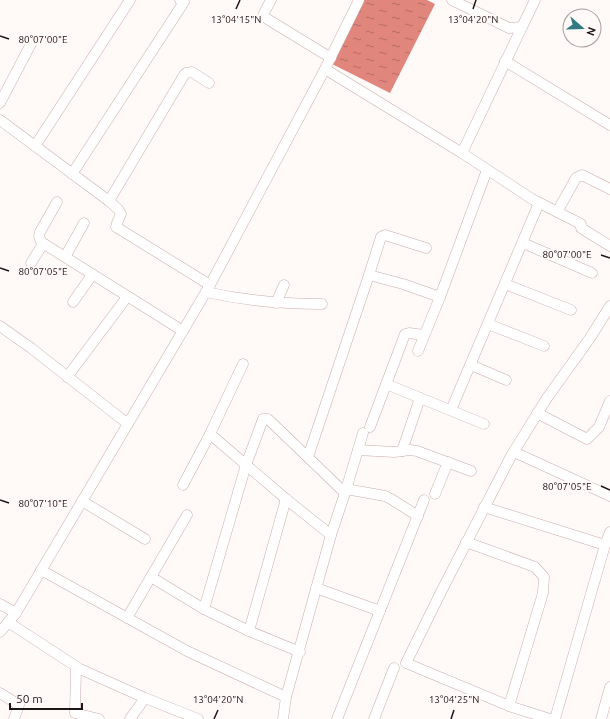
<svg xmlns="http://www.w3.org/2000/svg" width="610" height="719" viewBox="0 0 610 719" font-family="Ubuntu,sans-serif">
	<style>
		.water { fill: url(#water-ripples) }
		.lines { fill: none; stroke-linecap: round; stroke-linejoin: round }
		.street-casing { stroke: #c9adaa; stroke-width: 11 }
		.street { stroke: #fff; stroke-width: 10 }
		.ticks { fill: none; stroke: #201615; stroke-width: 1.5 }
		.ticks-label { font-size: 10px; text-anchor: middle; fill: #201615; stroke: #fff9f8; stroke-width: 4; stroke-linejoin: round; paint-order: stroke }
	</style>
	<defs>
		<pattern id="water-ripples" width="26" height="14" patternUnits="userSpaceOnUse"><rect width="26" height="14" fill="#e0867d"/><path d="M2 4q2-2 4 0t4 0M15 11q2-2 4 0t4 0" fill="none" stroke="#b56d65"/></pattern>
	</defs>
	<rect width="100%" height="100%" fill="#fff9f8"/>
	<polygon class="water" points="364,0 427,0 435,4 390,93 332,64"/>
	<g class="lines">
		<g class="street-casing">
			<g id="street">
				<polyline points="271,0 264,13 264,17 331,58"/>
				<polyline points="452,0 509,28 522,27 535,0"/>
				<polyline points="505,61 610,125"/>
				<polyline points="325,69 462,153 532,199 581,224 581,228 610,246"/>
				<polyline points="0,103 33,40"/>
				<polyline points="0,120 109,201 118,209 121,214 117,223 116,227 121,230 210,285"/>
				<polyline points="35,146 130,0"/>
				<polyline points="462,153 522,27"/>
				<polyline points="72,174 184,2 180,0"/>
				<polyline points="109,201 184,75 186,73 192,72 209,83"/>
				<polyline points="57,202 40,232 39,236 41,242 183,331"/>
				<polyline points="557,212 576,178 582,175 610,189"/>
				<polyline points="523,243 592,273"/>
				<polyline points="65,257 84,223"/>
				<polyline points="31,263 43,244"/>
				<polyline points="369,275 403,284 440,297"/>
				<polyline points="505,284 571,310"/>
				<path d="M206,292C246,301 281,304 322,304"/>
				<polyline points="73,302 92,275"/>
				<polyline points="276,303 284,285"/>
				<polyline points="488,324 544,346"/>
				<polyline points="0,326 31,348 128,424"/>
				<polyline points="418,351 440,297 487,170"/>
				<polyline points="243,364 210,434 286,499 331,535"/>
				<polyline points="471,365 506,380"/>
				<polyline points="67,377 127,297"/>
				<polyline points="386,384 484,424"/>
				<polyline points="451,410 539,203"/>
				<polyline points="537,413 587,439 599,427 610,401"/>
				<polyline points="370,427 405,334 409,333 424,335"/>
				<polyline points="358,450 394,452 410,450 417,451 471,471"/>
				<polyline points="402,451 420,398"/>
				<polyline points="514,452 610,496"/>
				<polyline points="308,457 369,275 381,237 385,235 426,248"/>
				<polyline points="183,485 210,434"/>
				<polyline points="346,489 385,496 391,499 418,516"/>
				<polyline points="435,494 448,462"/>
				<polyline points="82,501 145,539"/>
				<polyline points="484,507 605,545 555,719"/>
				<polyline points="466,542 535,567 544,577 543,593 509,706"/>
				<polyline points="605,545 610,532"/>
				<polyline points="41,570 187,651 286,697 331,535 345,493 363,433"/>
				<polyline points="151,577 204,609 249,631 300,652"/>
				<polyline points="316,588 380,611"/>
				<polyline points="0,604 16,613"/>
				<polyline points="204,609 246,465 263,419 268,419 345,493"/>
				<polyline points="127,618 187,515"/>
				<polyline points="8,622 80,669 145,698 130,719"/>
				<polyline points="249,631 286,499"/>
				<polyline points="0,632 16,613 210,285 325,69 359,0"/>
				<polyline points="76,667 75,713 99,719"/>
				<polyline points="0,693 19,705 14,719"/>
				<polyline points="145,698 198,719"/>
				<polyline points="283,719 286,697"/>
				<polyline points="337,719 424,500"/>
				<polyline points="374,719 394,668"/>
				<polyline points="550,719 509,706 406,663 441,592 511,456 547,398 590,338 610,306"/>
				<polyline points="601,719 610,687"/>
			</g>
		</g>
		<use href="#street" class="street"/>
	</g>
	<path class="ticks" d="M236,9L240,0M473,9L476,0M0,36L9,39M601,255L610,258M0,268L9,271M601,486L610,490M0,500L9,503M214,719L218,710M451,719L454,710"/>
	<g class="ticks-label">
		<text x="236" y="23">13°04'15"N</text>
		<text x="473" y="23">13°04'20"N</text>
		<text x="43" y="43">80°07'00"E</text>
		<text x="567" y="258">80°07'00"E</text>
		<text x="43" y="275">80°07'05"E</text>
		<text x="567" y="490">80°07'05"E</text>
		<text x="43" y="507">80°07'10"E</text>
		<text x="218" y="703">13°04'20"N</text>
		<text x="454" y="703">13°04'25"N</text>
	</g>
	<g transform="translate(582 28) rotate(110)"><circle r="19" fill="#fff9f8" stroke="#a69e9d"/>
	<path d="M0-3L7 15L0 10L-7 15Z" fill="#327983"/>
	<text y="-6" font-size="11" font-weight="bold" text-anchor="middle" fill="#201615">N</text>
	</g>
	<path d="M10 703v6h72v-6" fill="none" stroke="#201615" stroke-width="2"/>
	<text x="16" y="703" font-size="12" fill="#201615" stroke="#fff9f8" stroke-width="3" paint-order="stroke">50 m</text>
</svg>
